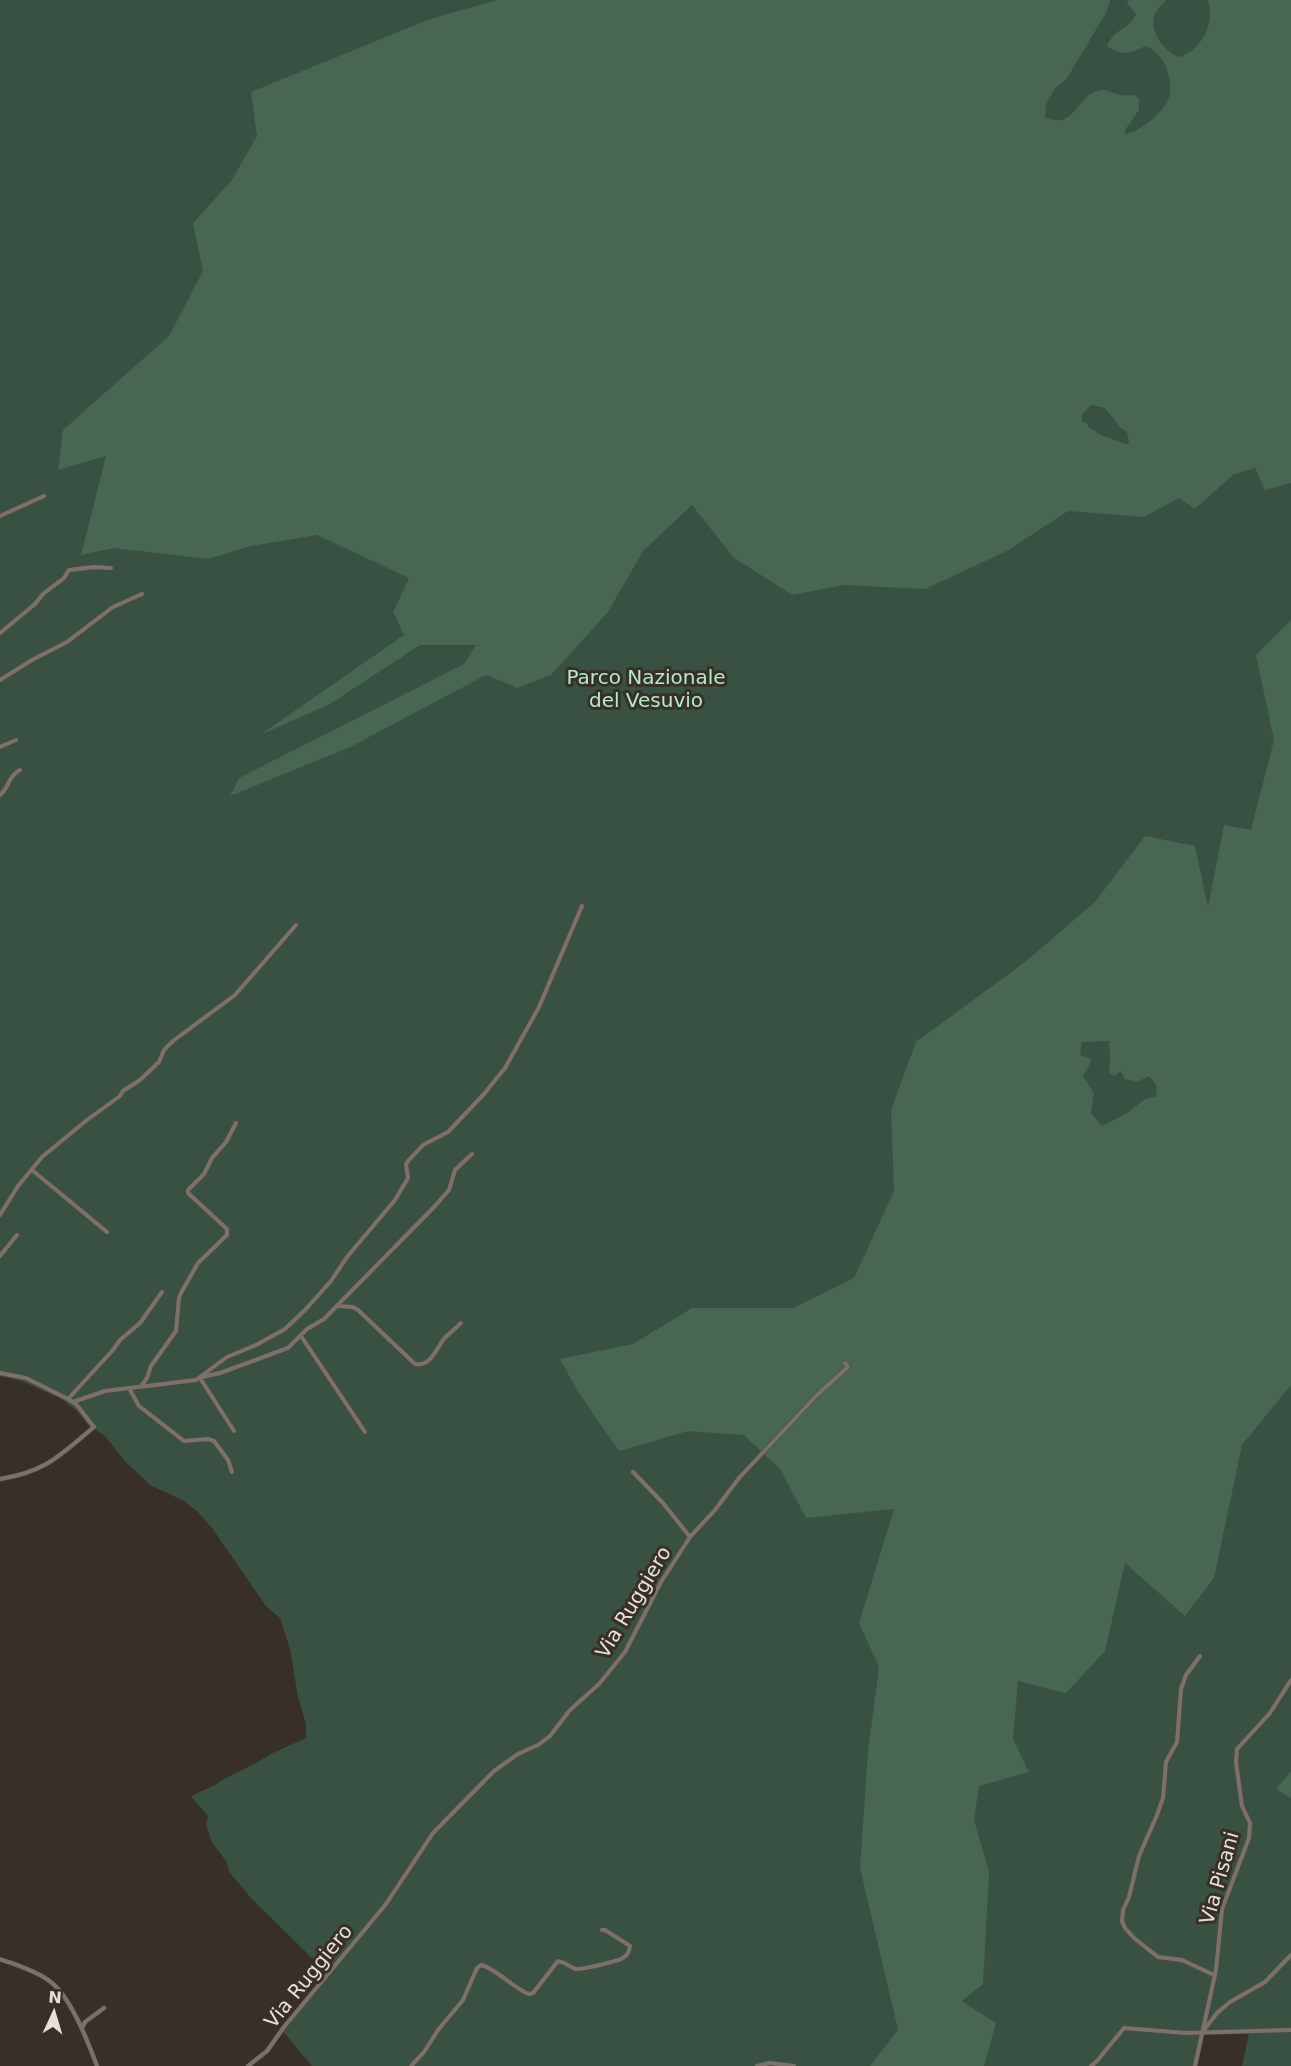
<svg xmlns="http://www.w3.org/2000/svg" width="1291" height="2066" viewBox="0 0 1291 2066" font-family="'DejaVu Sans',sans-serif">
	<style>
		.green { fill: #385142 }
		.forest { fill: #486654; fill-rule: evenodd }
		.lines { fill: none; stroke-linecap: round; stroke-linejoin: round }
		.street-casing { stroke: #534b46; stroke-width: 5 }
		.street { stroke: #7c716a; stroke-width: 4 }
		.labels { text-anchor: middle; stroke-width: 6; stroke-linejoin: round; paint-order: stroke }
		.park-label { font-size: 20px; fill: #b1ebc8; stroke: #382f28 }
		.street-label { font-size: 20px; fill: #e6e0db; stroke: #382f28 }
	</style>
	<rect width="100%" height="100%" fill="#382f28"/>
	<polygon class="green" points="0,0 1291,0 1291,2066 1242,2066 1249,2033 1202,2034 1197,2066 312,2066 281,2029 310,1997 329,1972 311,1957 252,1899 230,1873 226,1861 212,1842 206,1825 208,1816 191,1796 217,1784 224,1779 256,1763 273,1753 306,1738 306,1724 298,1697 290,1649 280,1618 266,1606 212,1528 198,1512 184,1501 150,1485 125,1461 104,1435 89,1426 77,1411 61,1399 22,1381 0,1376"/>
	<g class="forest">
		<path d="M497,0H1110L1107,11L1066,80L1055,88L1046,104L1045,117C1074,131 1076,97 1097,91C1107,88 1111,93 1120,95C1124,96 1130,95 1135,95L1139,99V110L1125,130V134C1140,132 1168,110 1170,93C1172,76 1163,51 1145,46C1130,54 1122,56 1107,46C1115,27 1130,30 1136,14L1128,4L1127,0H1166C1163,4 1158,8 1156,12C1147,29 1163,50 1178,57C1202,51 1215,23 1208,0H1291V483L1265,490L1255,468L1234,474L1195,509L1179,498L1144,517L1068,511L1007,551L925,589L844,585L792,595L733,557L692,505L643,551L608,612L551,675L517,688L486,675L350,747L230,796L239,778L464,664L476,645H420L330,704L260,735L404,635L393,612L409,578L317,535L251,546L208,559L114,548L81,555L106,456L58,470L63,430L169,336L203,271L193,223L232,180L257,136L251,92L430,19ZM1091,405L1105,408L1120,427L1127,432L1129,443L1126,444L1101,435L1088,427V424L1082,421V414Z"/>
		<path d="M1291,620V1385L1242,1445L1214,1578L1185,1616L1125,1563L1105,1651L1066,1693L1018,1681L1013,1739L1029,1772L979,1786L974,1820L989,1872L983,1984L962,2001L996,2023L984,2066H870L898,2030L860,1868L868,1752L879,1667L859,1623L894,1509L806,1518L780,1469L744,1435L688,1431L619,1451L578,1392L560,1359L633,1344L692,1308H793L854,1278L894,1191L891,1110L916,1042L1025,962L1095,902L1145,836L1195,846L1208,907L1224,825L1251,830L1274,740L1256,655ZM1109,1041L1110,1057L1109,1072L1114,1076L1121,1071L1124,1079L1137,1082L1149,1076L1156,1085L1157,1096L1145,1099L1127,1113L1102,1126L1091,1113L1094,1093L1083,1076L1092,1060L1080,1055L1082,1042Z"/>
		<polygon points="1291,1771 1291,1798 1276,1789"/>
	</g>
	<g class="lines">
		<g class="street-casing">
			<g id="street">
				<polyline points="0,516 44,496"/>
				<polyline points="0,633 35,604 43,594 64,578 69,570 94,567 111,568"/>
				<polyline points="0,680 32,660 67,642 113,607 142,594"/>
				<polyline points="0,747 16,740"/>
				<path d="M0,795C10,787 7,777 20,770"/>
				<polyline points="32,1170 107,1232"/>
				<polyline points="0,1215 18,1186 42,1157 87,1120 120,1096 123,1091 140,1080 159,1062 164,1050 173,1041 235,995 296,925"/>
				<polyline points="0,1256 17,1235"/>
				<path d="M338,1306L353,1307L358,1310L415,1364C430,1367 436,1350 443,1340C448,1334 455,1329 461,1323"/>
				<polyline points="301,1336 365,1432"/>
				<path d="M0,1373L26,1378L68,1399L76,1404L94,1427C60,1455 46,1472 0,1479"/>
				<polyline points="202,1377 220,1373 288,1348 307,1329 324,1319 435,1206 449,1190 455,1170 472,1154"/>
				<polyline points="200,1378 234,1431"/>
				<polyline points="142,1385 147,1378 151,1366 176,1331 179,1298 181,1293 198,1263 227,1235 227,1229 188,1193 188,1190 204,1174 212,1158 226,1142 236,1123"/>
				<polyline points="129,1388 139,1406 184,1441 208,1439 214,1441 228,1460 232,1472"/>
				<polyline points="68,1399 113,1350 120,1340 140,1323 162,1292"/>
				<polyline points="73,1402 105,1391 196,1380 227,1357 256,1345 285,1329 305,1310 331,1281 347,1257 395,1200 408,1178 406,1164 409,1160 423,1145 448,1132 484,1094 505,1068 539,1007 582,906"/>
				<polyline points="633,1472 663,1503 690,1537"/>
				<polyline points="1200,1656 1186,1675 1181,1689 1177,1742 1166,1762 1163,1798 1157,1815 1139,1856 1129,1897 1123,1910 1122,1921 1125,1928 1134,1938 1158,1957 1182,1960 1214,1975"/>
				<path d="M0,1959C16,1965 34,1970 48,1980C70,1994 88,2042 97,2066"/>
				<polyline points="82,2028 85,2022 104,2008"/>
				<polyline points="1204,2030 1217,2013 1230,2002 1265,1982 1291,1955"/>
				<polyline points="248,2066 267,2051 284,2027 386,1904 433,1833 494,1771 518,1754 538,1745 550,1736 570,1710 599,1684 625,1652 661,1582 690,1537 715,1510 739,1478 771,1444 817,1395 848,1367 845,1363"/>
				<path d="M411,2066L424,2052L438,2030L463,2000L477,1968L481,1965C495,1968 515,1989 529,1994L533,1993L558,1961C565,1962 569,1967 576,1969C581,1970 618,1961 623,1958C628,1955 629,1951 630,1946L605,1930H602"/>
				<polyline points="757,2066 770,2063 794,2066"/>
				<polyline points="1091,2066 1097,2061 1124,2028 1186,2033 1291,2030"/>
				<polyline points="1195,2066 1216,1970 1222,1909 1249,1838 1250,1823 1242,1806 1236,1762 1237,1749 1270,1713 1291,1680"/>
			</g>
		</g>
		<use href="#street" class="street"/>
	</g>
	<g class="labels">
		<g class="park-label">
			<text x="646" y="684">Parco Nazionale<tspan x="646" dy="23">del Vesuvio</tspan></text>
		</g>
		<g class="street-label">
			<text transform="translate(633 1602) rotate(-59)" y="7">Via Ruggiero</text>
			<text transform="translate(1219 1878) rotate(-74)" y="7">Via Pisani</text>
			<text transform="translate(308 1976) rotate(-51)" y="7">Via Ruggiero</text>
		</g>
	</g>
	<g transform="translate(54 2012) rotate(4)" stroke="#382f28" stroke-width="4.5" paint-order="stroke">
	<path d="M0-4.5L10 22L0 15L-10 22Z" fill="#e6e0db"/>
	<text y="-9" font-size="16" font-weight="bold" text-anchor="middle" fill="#e6e0db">N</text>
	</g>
</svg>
